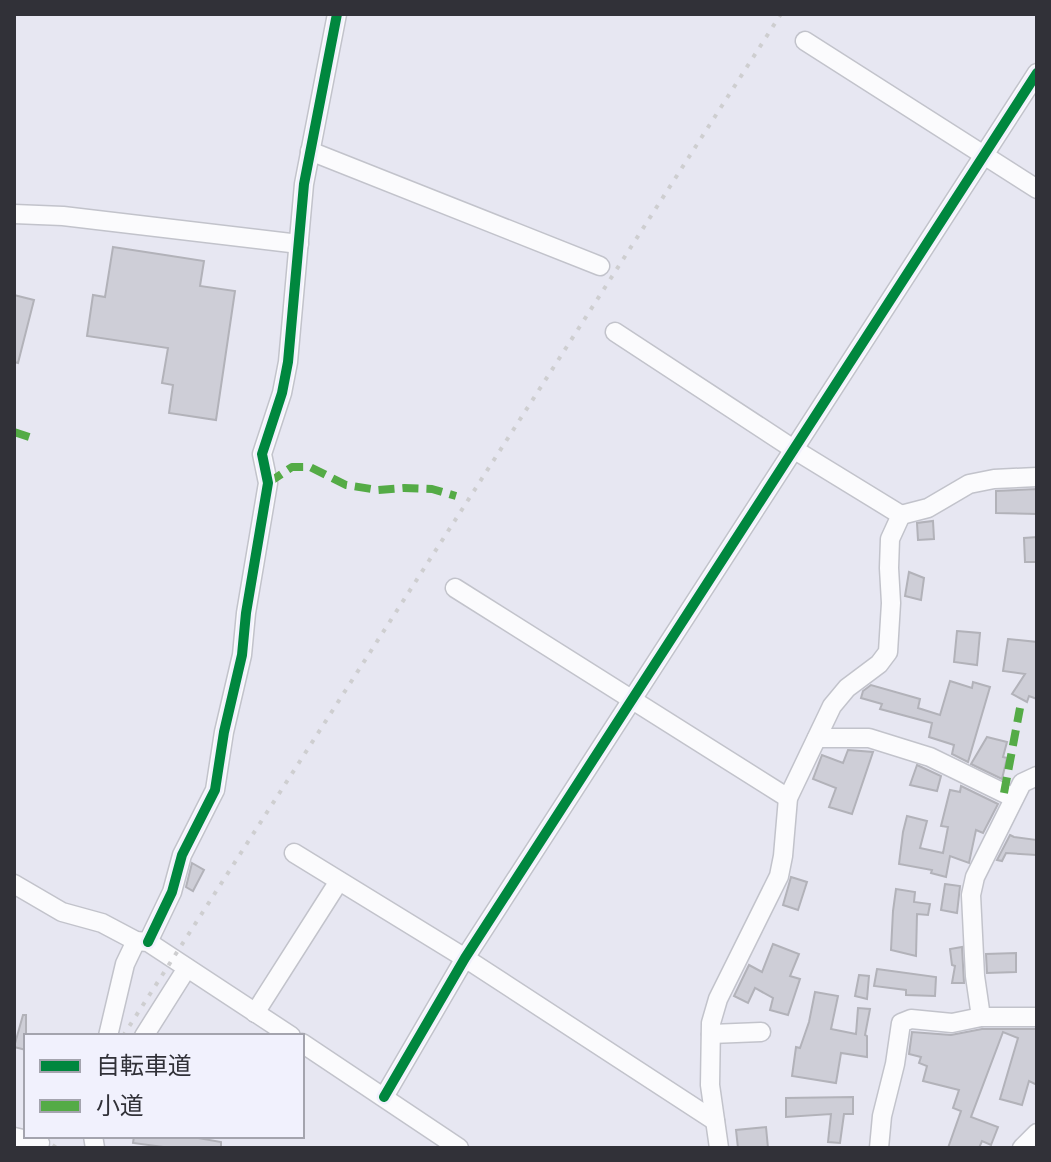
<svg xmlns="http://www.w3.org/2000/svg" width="1051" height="1162" viewBox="0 0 1051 1162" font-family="'PT Sans Narrow','Noto Sans JP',sans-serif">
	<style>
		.building { fill: #ceced7; stroke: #b2b2b9; stroke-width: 2 }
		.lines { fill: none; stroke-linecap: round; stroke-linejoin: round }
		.minor-casing { stroke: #c2c3cb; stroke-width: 21 }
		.minor { stroke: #fbfbfd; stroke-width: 18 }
		.rail { stroke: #ceced0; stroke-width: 4; stroke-dasharray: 4 8; stroke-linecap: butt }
		.quiet { stroke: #54ab46; stroke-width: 8; stroke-dasharray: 16 8; stroke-linecap: butt }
		.cycleway-casing { stroke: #f1f1fd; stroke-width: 15 }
		.cycleway { stroke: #00873e; stroke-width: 10 }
	</style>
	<rect width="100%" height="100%" fill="#e7e7f2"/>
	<g class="building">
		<polygon points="113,247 204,261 200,286 235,291 216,420 169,413 173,385 162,383 168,348 87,336 93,295 105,297"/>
		<polygon points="14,295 34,300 18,363 14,362"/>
		<polygon points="1037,489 1037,514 996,513 996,491"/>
		<polygon points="933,521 934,539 918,540 917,523"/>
		<polygon points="1037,537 1037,562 1025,562 1024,538"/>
		<polygon points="909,572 924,578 921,600 905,596"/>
		<polygon points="957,631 980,633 977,665 954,662"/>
		<polygon points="1008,639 1037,642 1037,699 1029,696 1027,702 1012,694 1025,674 1003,671"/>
		<polygon points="950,681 972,688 973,682 990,687 968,762 952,754 954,745 929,737 932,723 880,709 882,704 861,698 863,691 871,685 920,699 918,708 940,715"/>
		<polygon points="987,737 1007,742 1003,757 1007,758 1002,779 971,764"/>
		<polygon points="848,750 873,752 852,814 829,807 836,788 813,779 822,755 843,763"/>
		<polygon points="917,765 941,776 937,791 910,785"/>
		<polygon points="961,786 998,804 983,833 976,830 969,863 950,856 946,877 931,873 932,870 899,864 903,832 907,816 927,821 920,848 943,853 948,827 941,826 950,790 960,792"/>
		<polygon points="1010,835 1014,837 1037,840 1036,855 1006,853 1002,861 997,860"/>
		<polygon points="192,863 204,870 193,891 186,887"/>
		<polygon points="791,877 807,882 798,910 783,905"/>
		<polygon points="945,884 960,886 957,913 941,910"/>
		<polygon points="896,889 915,892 914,902 930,904 928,915 917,914 916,956 891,950 893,911"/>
		<polygon points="773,944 799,954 790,976 800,979 788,1015 770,1010 773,998 755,988 748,1003 734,996 749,965 762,972"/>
		<polygon points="962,947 964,983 952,983 955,966 952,965 950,949"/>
		<polygon points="1016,953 1016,972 987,973 986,954"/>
		<polygon points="877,969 936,977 935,996 906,995 906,990 874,986"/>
		<polygon points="859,975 869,976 867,999 855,996"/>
		<polygon points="815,992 838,996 831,1029 856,1034 858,1008 870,1009 865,1035 867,1036 867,1057 841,1053 836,1083 792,1076 796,1047 800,1048 809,1022"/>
		<polygon points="23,1015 26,1015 26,1050 14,1047"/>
		<polygon points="982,1029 1037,1029 1037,1085 1029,1081 1022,1105 1000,1099 1018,1038 1003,1032 971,1117 998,1127 991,1145 982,1141 979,1148 948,1148 961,1111 953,1108 959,1090 923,1081 927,1066 919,1063 921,1057 909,1054 912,1032 951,1035"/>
		<polygon points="853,1097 853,1114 844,1114 840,1143 828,1142 831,1114 786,1117 786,1098"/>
		<polygon points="766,1127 768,1148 738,1148 736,1130"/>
		<polygon points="134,1136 187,1136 221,1142 221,1148 171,1148 133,1143"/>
	</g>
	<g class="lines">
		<g class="minor-casing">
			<g id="minor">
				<polyline points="805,41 1037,189"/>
				<polyline points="310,151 600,266"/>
				<polyline points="14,214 63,216 299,244"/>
				<polyline points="615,332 795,450 901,515 928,508 969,484 994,479 1037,477"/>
				<polyline points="455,588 788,798"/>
				<polyline points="817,738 869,738 930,757 1014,798"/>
				<polyline points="294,853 465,958 715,1121"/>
				<polyline points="14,884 62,912 102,923 136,941 148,942 291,1036"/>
				<polyline points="148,942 172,892 182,855 215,790 224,732 242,655 246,613 268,483 262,454 282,393 288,362 304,184 337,14"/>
				<polyline points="255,1013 339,881"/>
				<polyline points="981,1017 975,976 971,895 975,877 1022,783 1037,776"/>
				<polyline points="711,1034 761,1032"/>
				<polyline points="108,1036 125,964 136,941"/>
				<polyline points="144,1036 187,968"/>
				<polyline points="302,1043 459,1148"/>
				<polyline points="384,1097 465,958 1037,73"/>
				<polyline points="93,1136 95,1148"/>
				<polyline points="14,1137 40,1143"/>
				<polyline points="719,1148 710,1085 711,1023 718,999 779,876 783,856 788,798 832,706 847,688 879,664 888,652 891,603 889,568 890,539 901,515"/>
				<polyline points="879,1148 882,1116 895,1064 901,1023 911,1019 952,1023 981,1017 1037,1017"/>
				<polyline points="1022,1148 1037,1133"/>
			</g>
		</g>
		<use href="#minor" class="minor"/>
		<g class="rail">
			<polyline points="123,1036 781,14"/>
			<polyline points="53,1148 61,1136"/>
		</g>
		<g class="quiet">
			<polyline points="14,432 32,438"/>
			<polyline points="268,483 292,467 310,467 346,485 378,490 404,488 432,489 456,496"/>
			<polyline points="1004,793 1020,708"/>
		</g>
		<g class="cycleway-casing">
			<g id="cycleway">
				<polyline points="148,942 172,892 182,855 215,790 224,732 242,655 246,613 268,483 262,454 282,393 288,362 304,184 337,14"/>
				<polyline points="384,1097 465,958 1037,73"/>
			</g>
		</g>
		<use href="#cycleway" class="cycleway"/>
	</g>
	<rect width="1051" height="1162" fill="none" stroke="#313138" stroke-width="32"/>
	<rect x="24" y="1034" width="280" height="104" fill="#f1f1fd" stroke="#a4a4ae" stroke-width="2"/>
	<rect x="40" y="1060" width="40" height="12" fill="#00873e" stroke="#a4a4ae" stroke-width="2"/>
	<text x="96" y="1074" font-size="24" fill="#313138">自転車道</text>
	<rect x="40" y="1100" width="40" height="12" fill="#54ab46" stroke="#a4a4ae" stroke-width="2"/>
	<text x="96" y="1114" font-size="24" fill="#313138">小道</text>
</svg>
